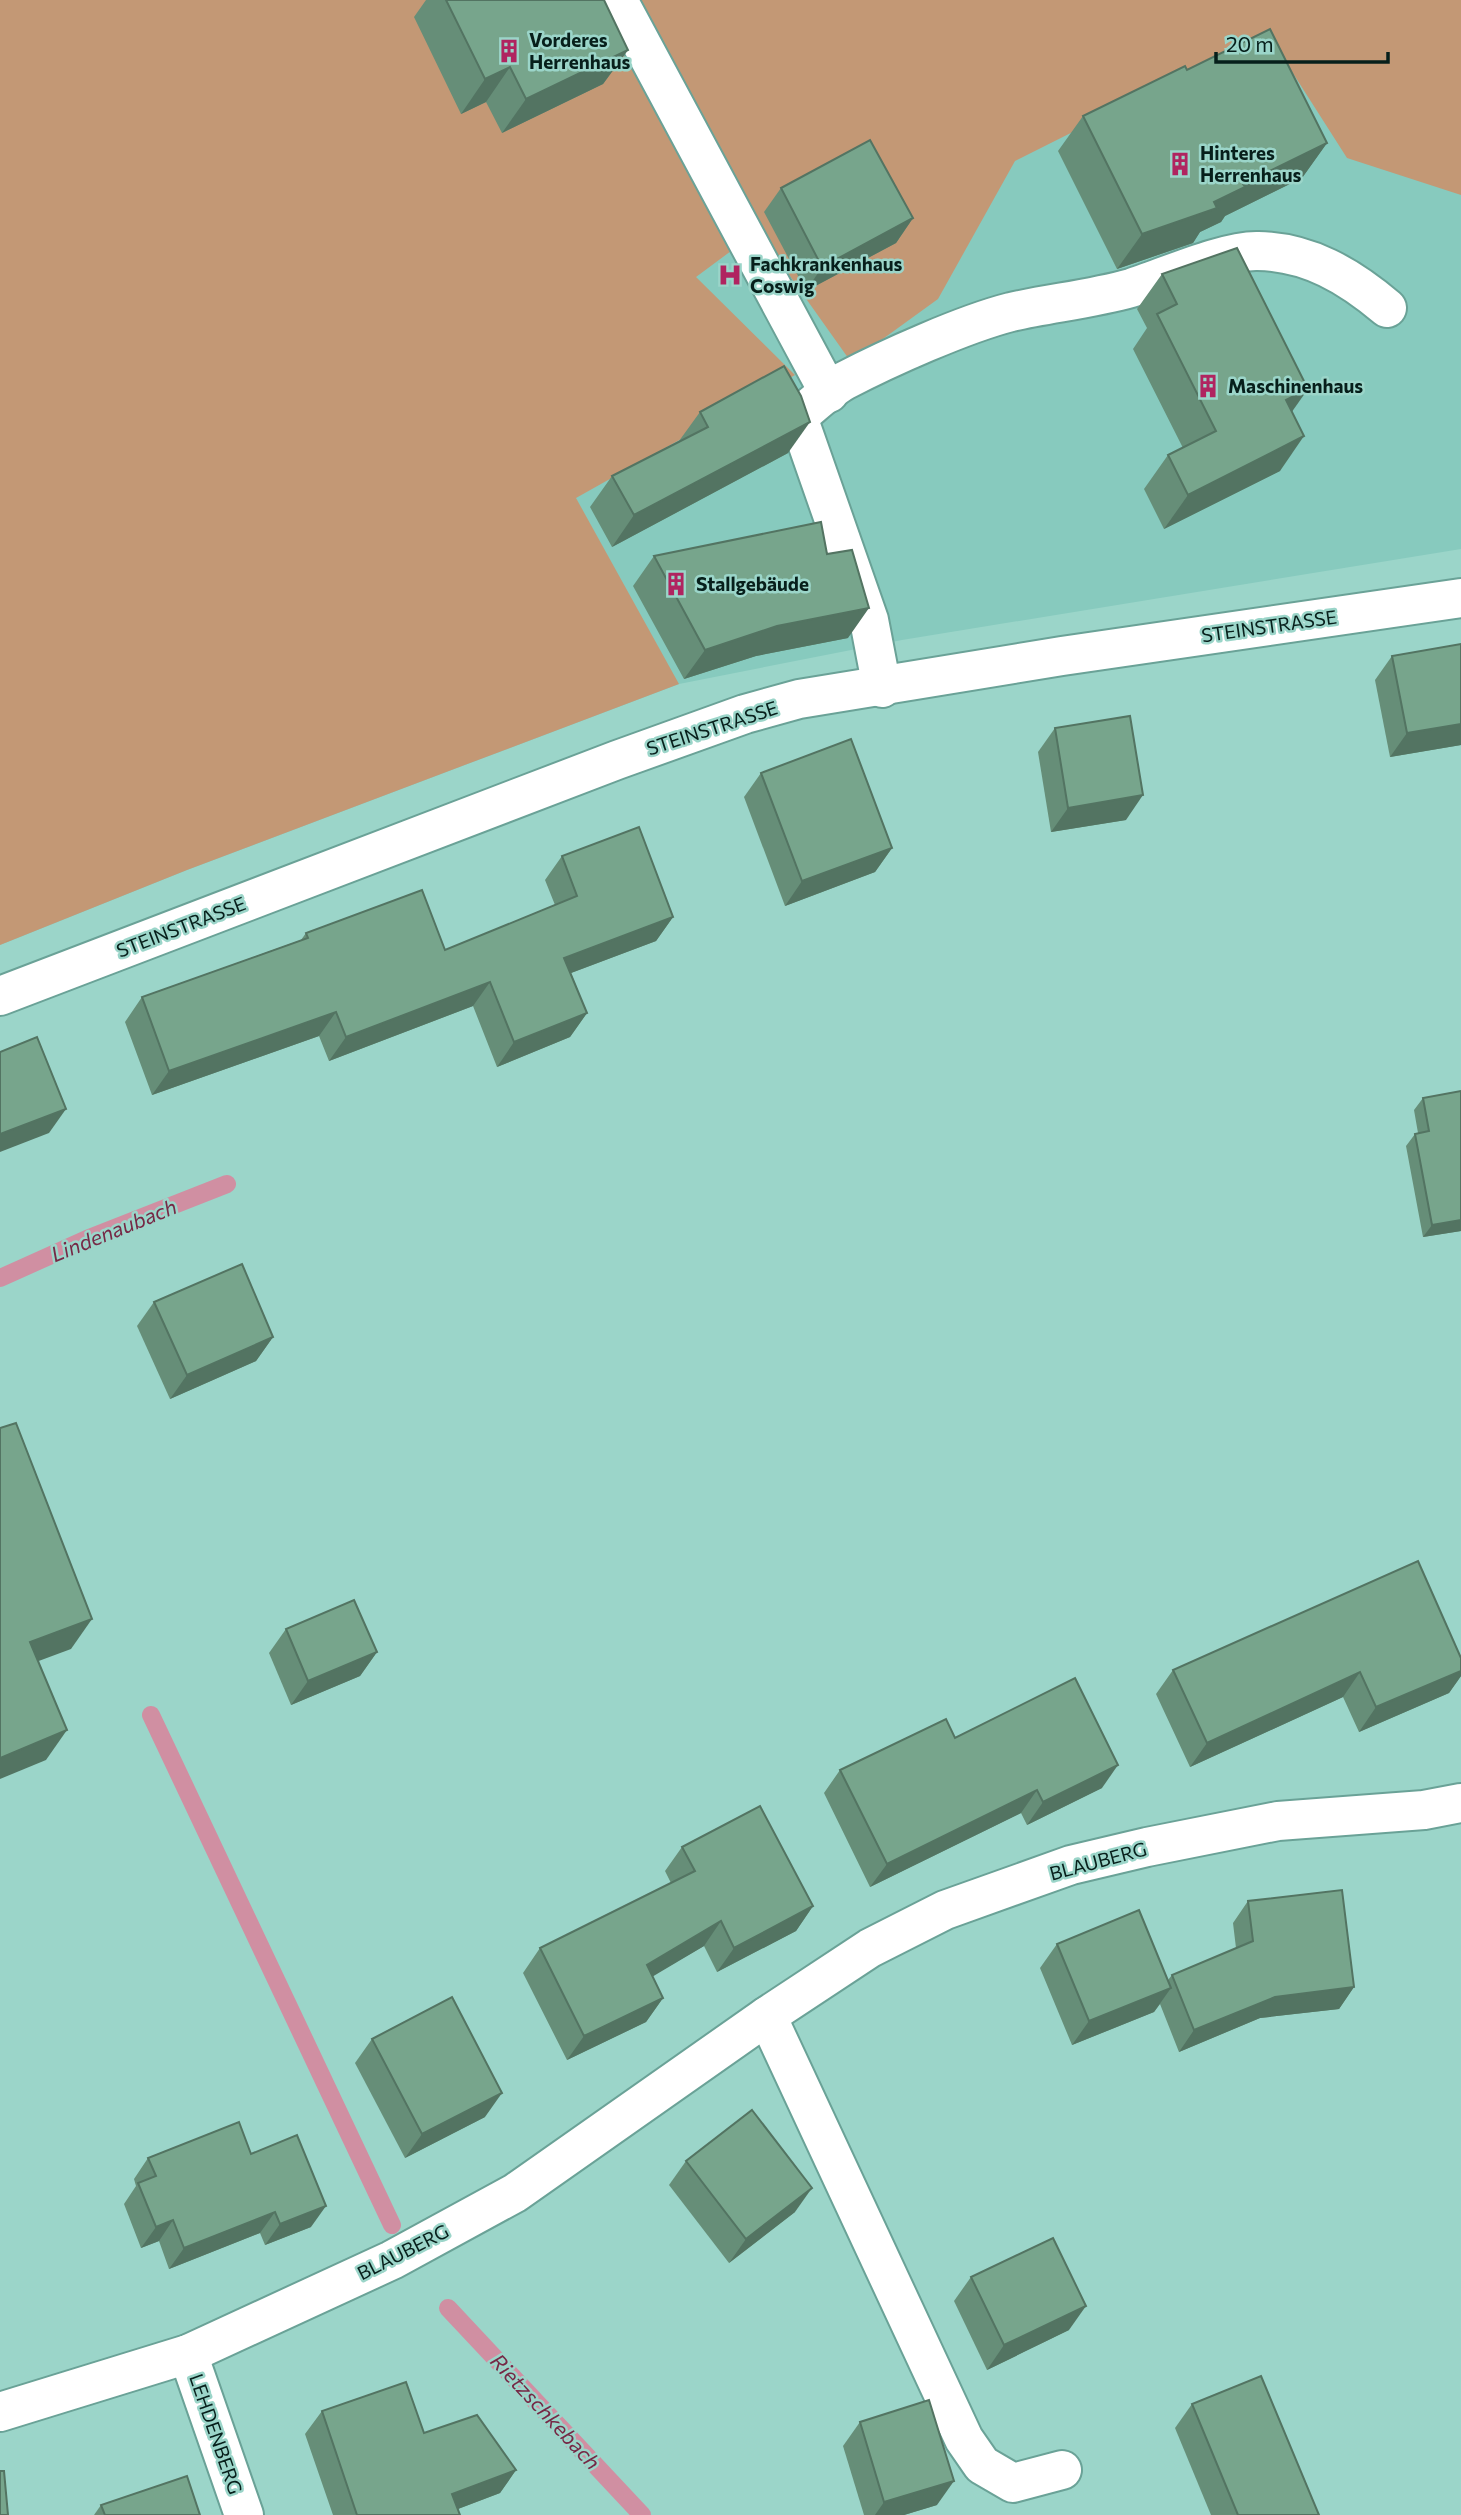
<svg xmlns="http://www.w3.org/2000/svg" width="1461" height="2515" viewBox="0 0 1461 2515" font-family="Commissioner,sans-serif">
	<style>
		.built { fill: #87cabe }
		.green { fill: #c39875 }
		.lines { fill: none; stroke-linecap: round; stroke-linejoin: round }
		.stream { stroke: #d08fa2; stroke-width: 18 }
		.minor-casing { stroke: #6aa297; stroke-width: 42 }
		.minor { stroke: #fff; stroke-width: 38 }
		.wall { fill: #668e78 }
		.shaded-wall { fill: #537462 }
		.building { fill: #77a58c; stroke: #537462; stroke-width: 2 }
		.labels { text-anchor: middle; stroke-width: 5; stroke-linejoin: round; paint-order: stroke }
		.poi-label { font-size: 19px; font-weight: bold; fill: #071f1b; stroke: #9bd5c9; text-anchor: start }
		.street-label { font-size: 19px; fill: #071f1b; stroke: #9bd5c9 }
		.water-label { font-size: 21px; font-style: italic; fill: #762845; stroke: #9bd5c9 }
	</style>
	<rect width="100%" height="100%" fill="#9bd5c9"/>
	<polygon class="built" points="0,0 1461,0 1461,549 902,640 679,684 187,870 0,945"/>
	<polygon class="green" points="0,0 1461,0 1461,195 1347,158 1268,34 1015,161 938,299 851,362 758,231 696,277 795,375 576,498 679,684 187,870 0,945"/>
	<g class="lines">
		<g class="stream">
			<polyline points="0,1278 87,1239 227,1184"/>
			<polyline points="151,1715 392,2225"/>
			<polyline points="448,2308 642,2515"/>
		</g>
		<g class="minor-casing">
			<g id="minor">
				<polyline points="618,0 829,393"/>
				<path d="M882,688L869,620L798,417C813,405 828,390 844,381C888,358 964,324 1011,312C1051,303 1092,299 1131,288C1165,277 1225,250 1258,251C1309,252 1349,276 1387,308"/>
				<polyline points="0,996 617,760 745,714 799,699 1062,656 1461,598"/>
				<polyline points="767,2016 964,2439 982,2465 1013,2483 1062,2470"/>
				<polyline points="188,2354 244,2515"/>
				<polyline points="0,2412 188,2354 392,2260 515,2193 767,2016 870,1948 945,1910 1071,1865 1147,1847 1278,1821 1424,1810 1461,1803"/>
			</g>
		</g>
		<use href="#minor" class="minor"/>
	</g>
	<g class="wall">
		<polygon points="426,0 604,0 628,50 603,84 502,133 486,102 461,114 414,17"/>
		<polygon points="1187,70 1327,143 1302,178 1225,216 1221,222 1200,232 1193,243 1117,269 1058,151 1083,116"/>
		<polygon points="781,188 913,218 896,243 806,291 764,212"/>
		<polygon points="1162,274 1292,412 1280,471 1164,529 1144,489 1168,455 1183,448 1133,349 1147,328 1137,309"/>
		<polygon points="700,412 788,453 612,547 590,507 612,476 679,441"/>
		<polygon points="827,554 848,638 756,656 684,679 633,586 654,556"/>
		<polygon points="1461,644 1461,745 1390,757 1375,680 1392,656"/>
		<polygon points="1055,728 1126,820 1051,832 1038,752"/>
		<polygon points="761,773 892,848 875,872 785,906 744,797"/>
		<polygon points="562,856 673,917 656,941 571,973 587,1013 570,1037 497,1067 473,1006 329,1061 319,1036 152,1095 125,1022 142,997 301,940 306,933 445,950 555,905 545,880"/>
		<polygon points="1423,1098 1461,1231 1423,1237 1406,1146 1415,1134 1418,1133 1414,1110"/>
		<polygon points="154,1302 273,1337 256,1361 170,1399 137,1326"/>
		<polygon points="286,1629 377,1652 360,1676 291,1705 269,1653"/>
		<polygon points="1461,1658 1461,1676 1449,1693 1359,1732 1343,1697 1190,1767 1156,1694 1173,1670"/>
		<polygon points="955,1738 1102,1788 1027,1825 1021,1813 870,1887 824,1793 840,1770"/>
		<polygon points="682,1847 813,1906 796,1931 717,1972 704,1946 652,1976 663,1998 646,2022 567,2060 523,1973 540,1948 671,1883 665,1871"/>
		<polygon points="1248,1901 1354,1987 1339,2009 1260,2018 1179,2052 1160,2004 1154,2012 1072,2045 1040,1968 1057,1944 1168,1980 1172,1975 1236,1948 1233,1923"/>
		<polygon points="372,2039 485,2117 405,2158 355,2063"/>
		<polygon points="251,2154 311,2227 265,2245 260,2233 169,2269 159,2241 141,2248 124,2204 136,2186 134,2179 148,2158"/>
		<polygon points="686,2161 795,2212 729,2263 669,2185"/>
		<polygon points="971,2277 1069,2330 987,2370 954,2301"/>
		<polygon points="1192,2404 1319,2515 1211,2515 1175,2428"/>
		<polygon points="322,2411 424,2433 516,2470 500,2493 458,2509 460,2515 333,2515 305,2434"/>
		<polygon points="860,2422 937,2505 904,2515 864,2515 843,2446"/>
		<polygon points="101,2505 200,2515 94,2515"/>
	</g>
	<g class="shaded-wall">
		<polygon points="628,50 603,84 502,133 526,99"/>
		<polygon points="510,67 486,102 461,114 485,79"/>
		<polygon points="1327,143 1302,178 1225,216 1221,222 1200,232 1193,243 1117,269 1142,234 1214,202 1243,184"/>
		<polygon points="913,218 896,243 806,291 822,267"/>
		<polygon points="1308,389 1284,423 1286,400"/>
		<polygon points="810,422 788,453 612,547 634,515"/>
		<polygon points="1304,436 1280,471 1164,529 1188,495"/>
		<polygon points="869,608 848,638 756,656 684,679 705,650 777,626"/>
		<polygon points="1461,724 1461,745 1390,757 1407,733"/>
		<polygon points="1143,795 1126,820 1051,832 1068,808"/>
		<polygon points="892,848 875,872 785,906 802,881"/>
		<polygon points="673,917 656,941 547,982 564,958"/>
		<polygon points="490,982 473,1006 329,1061 346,1037"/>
		<polygon points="336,1012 319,1036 152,1095 169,1071"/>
		<polygon points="587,1013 570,1037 497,1067 514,1042"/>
		<polygon points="66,1109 49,1133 0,1152 0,1134"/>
		<polygon points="1461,1220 1461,1231 1423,1237 1432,1225"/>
		<polygon points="273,1337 256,1361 170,1399 187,1375"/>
		<polygon points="92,1619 71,1649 9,1672 30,1642"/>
		<polygon points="377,1652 360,1676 291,1705 308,1681"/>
		<polygon points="1461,1671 1461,1676 1449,1693 1359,1732 1376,1707"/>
		<polygon points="1360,1672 1343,1697 1190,1767 1207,1743"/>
		<polygon points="67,1730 46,1760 0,1779 0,1758"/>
		<polygon points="1118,1765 1102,1788 1027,1825 1043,1802"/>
		<polygon points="1037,1790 1021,1813 870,1887 887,1864"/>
		<polygon points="813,1906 796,1931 717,1972 734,1948"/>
		<polygon points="721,1921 704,1946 630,1990 647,1965"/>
		<polygon points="1354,1987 1339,2009 1260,2018 1179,2052 1194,2030 1275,1997"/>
		<polygon points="1171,1988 1154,2012 1072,2045 1089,2021"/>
		<polygon points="663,1998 646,2022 567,2060 584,2036"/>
		<polygon points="502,2093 485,2117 405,2158 422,2134"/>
		<polygon points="812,2188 795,2212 729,2263 746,2239"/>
		<polygon points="326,2206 311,2227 265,2245 280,2224"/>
		<polygon points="275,2212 260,2233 169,2269 184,2248"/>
		<polygon points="173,2220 159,2241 141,2248 156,2227"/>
		<polygon points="1086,2306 1069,2330 987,2370 1004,2345"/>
		<polygon points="516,2470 500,2493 442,2515 452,2494"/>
		<polygon points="954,2481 937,2505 904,2515 875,2515 884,2502"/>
	</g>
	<g class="building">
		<polygon points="446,0 604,0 628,50 526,99 510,67 485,79"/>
		<polygon points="1270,29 1327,143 1243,184 1245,187 1214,202 1217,208 1142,234 1083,116 1185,66 1187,70"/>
		<polygon points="870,140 913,218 822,267 781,188"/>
		<polygon points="1237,248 1308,389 1286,400 1304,436 1188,495 1168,455 1216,431 1157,314 1177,304 1162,274"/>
		<polygon points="784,366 801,396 810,422 634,515 612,476 708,427 700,412"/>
		<polygon points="821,522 827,554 852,550 869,608 777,626 705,650 654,556"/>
		<polygon points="1461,644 1461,724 1407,733 1392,656"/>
		<polygon points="1130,716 1143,795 1068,808 1055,728"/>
		<polygon points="851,739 892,848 802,881 761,773"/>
		<polygon points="639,827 673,917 564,958 587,1013 514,1042 490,982 346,1037 336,1012 169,1071 142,997 308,938 306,933 422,890 445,950 577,896 562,856"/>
		<polygon points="37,1037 66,1109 0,1134 0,1052"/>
		<polygon points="1461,1091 1461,1220 1432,1225 1415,1134 1429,1131 1423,1098"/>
		<polygon points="242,1264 273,1337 187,1375 154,1302"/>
		<polygon points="16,1423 92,1619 30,1642 67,1730 0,1758 0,1428"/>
		<polygon points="1418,1561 1461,1658 1461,1671 1376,1707 1360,1672 1207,1743 1173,1670"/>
		<polygon points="354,1600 377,1652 308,1681 286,1629"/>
		<polygon points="1075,1678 1118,1765 1043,1802 1037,1790 887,1864 840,1770 946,1719 955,1738"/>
		<polygon points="760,1806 813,1906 734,1948 721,1921 647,1965 663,1998 584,2036 540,1948 695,1871 682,1847"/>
		<polygon points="1342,1890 1354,1987 1275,1997 1194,2030 1172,1975 1253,1941 1248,1901"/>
		<polygon points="1139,1910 1171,1988 1089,2021 1057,1944"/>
		<polygon points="452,1997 502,2093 422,2134 372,2039"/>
		<polygon points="752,2110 812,2188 746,2239 686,2161"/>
		<polygon points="239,2122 251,2154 297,2135 326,2206 280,2224 275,2212 184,2248 173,2220 156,2227 138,2183 156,2176 148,2158"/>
		<polygon points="1053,2238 1086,2306 1004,2345 971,2277"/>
		<polygon points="1261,2376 1319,2515 1238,2515 1192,2404"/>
		<polygon points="406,2382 424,2433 477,2415 516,2470 452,2494 460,2515 357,2515 322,2411"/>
		<polygon points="929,2400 954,2481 884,2502 860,2422"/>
		<polygon points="0,2471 4,2471 8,2515 0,2515"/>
		<polygon points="187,2476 200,2515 105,2515 101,2505"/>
	</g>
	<defs>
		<g id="building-bare" transform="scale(1.89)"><path d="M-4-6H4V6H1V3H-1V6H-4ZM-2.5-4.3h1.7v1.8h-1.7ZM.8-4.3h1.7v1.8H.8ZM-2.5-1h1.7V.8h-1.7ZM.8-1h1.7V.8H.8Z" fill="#b02460" stroke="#9bd5c9" stroke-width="2.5" paint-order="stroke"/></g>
		<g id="hospital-bare" transform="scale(1.89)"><path d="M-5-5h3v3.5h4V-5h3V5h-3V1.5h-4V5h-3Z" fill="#b02460" stroke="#9bd5c9" stroke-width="2.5" paint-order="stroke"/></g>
	</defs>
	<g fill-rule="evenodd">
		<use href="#building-bare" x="509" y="51"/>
		<use href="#building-bare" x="1180" y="164"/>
		<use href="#hospital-bare" x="730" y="275"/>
		<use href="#building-bare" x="1208" y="386"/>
		<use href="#building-bare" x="676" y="584"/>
	</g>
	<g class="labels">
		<g class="poi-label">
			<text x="529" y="47">Vorderes<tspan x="529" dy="22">Herrenhaus</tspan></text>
			<text x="1200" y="160">Hinteres<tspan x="1200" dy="22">Herrenhaus</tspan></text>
			<text x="750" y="271">Fachkrankenhaus<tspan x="750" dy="22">Coswig</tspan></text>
			<text x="1228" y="393">Maschinenhaus</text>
			<text x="696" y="591">Stallgebäude</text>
		</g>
		<g class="street-label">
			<text transform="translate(1269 626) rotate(-8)" y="7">STEINSTRASSE</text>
			<text transform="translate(712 728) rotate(-18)" y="7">STEINSTRASSE</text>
			<text transform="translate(181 927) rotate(-21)" y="7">STEINSTRASSE</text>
			<text transform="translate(1098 1861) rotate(-15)" y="7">BLAUBERG</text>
			<text transform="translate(403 2252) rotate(-27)" y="7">BLAUBERG</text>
			<text transform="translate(216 2434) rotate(71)" y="7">LEHDENBERG</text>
		</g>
		<g class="water-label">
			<text transform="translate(114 1231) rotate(-22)" y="7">Lindenaubach</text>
			<text transform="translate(545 2412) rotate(47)" y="7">Rietzschkebach</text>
		</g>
	</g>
	<path d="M1216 52v10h172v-10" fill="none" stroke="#071f1b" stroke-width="3.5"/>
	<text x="1226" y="52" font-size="21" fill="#071f1b" stroke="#9bd5c9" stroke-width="5" paint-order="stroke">20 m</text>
</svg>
